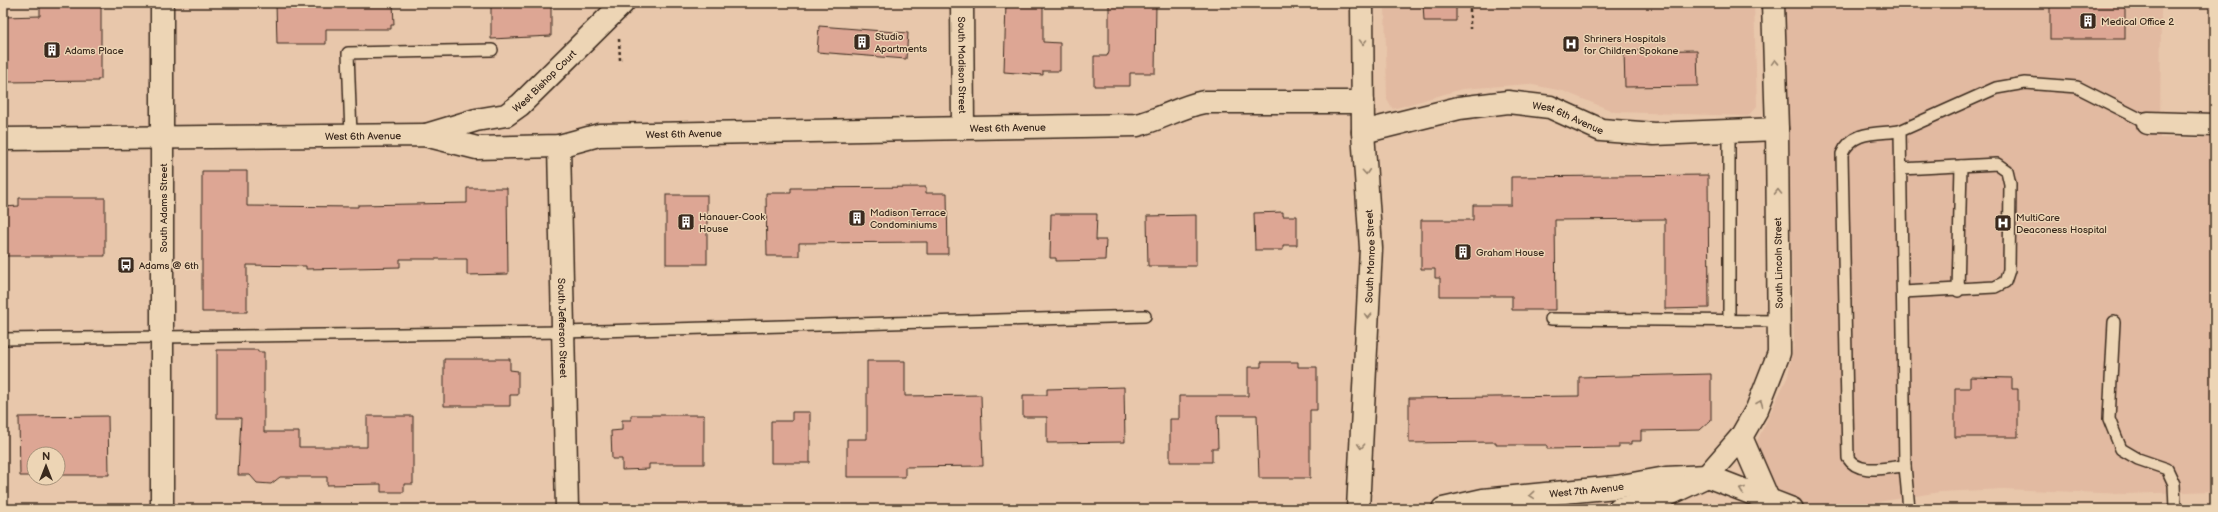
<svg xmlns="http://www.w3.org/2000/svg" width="2218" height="512" viewBox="0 0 2218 512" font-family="'Balsamiq Sans',sans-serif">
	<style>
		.built { fill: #e2baa1 }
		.building { fill: #dda694; stroke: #3b2a1e }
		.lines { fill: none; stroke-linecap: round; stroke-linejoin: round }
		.lane-casing { stroke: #3b2a1e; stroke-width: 14 }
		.street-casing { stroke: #3b2a1e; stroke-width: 25 }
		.secondary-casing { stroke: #3b2a1e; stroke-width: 25 }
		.path { stroke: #3b2a1e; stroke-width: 2.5; stroke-dasharray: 3 3; stroke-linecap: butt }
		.lane { stroke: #edd5b5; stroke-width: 11 }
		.street { stroke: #edd5b5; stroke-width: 22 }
		.secondary { stroke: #edd5b5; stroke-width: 22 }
		.oneway { stroke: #94806a }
		.labels { text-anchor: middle; stroke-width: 3; stroke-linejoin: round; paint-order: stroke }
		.poi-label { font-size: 10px; fill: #3b2a1e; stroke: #edd5b5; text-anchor: start }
		.street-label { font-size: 10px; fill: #3b2a1e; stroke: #edd5b5 }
	</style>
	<rect width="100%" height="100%" fill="#e8c7ab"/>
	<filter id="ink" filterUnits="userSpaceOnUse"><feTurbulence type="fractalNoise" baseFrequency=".025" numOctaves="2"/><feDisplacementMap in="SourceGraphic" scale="8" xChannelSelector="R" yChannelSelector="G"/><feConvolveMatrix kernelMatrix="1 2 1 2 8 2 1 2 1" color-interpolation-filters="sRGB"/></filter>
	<g filter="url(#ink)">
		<g class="built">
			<polygon points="1385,3 1754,3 1757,106 1748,116 1615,112 1563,91 1528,84 1462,89 1393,109 1387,100"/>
			<polygon points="1785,3 2161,3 2160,138 2215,138 2215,491 2126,494 2004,489 1940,492 1860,505 1802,505 1782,498 1766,484 1757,465 1757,441 1788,376 1794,343"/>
		</g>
		<g class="building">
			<polygon points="40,3 101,3 101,79 98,79 98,81 6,82 3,80 3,17 40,16"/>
			<polygon points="276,3 393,3 394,25 391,25 391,29 326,29 326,44 277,44"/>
			<polygon points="491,3 551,3 551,36 491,39"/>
			<polygon points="1006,3 1043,3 1043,42 1060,43 1060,71 1043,71 1043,75 1004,72"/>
			<polygon points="1109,3 1156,3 1155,73 1130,73 1130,86 1094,86 1094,56 1107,56 1109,51"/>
			<polygon points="1423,3 1456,3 1456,21 1424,21"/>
			<rect x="2050" y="3" width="75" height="36"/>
			<polygon points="819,26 908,33 906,59 817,52"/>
			<polygon points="1697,50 1698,86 1625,87 1624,51"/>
			<polygon points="202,171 247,171 247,206 358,207 358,205 467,203 467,188 507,188 508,274 467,275 467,259 400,259 400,267 306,269 306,266 247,265 247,312 202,312"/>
			<polygon points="1708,175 1709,308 1665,309 1665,219 1555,220 1556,310 1512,310 1512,296 1440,296 1440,278 1435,278 1435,269 1421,269 1421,220 1473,220 1473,205 1511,205 1511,177"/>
			<polygon points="926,187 926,193 947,193 948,254 927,254 927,242 799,243 799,256 767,256 766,193 791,193 791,188"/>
			<rect x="666" y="195" width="41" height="69"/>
			<polygon points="19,198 105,198 105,256 3,256 3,207 19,206"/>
			<polygon points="1283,212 1283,216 1297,216 1297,245 1283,245 1283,250 1255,250 1254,213"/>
			<polygon points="1051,214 1097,214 1096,240 1106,240 1105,260 1056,261 1056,258 1050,258"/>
			<polygon points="1196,215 1196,266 1148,266 1147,216"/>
			<polygon points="217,350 258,350 258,352 264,352 264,432 299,432 299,447 367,447 367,416 413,416 413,484 404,484 404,492 381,492 381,484 327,485 327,477 280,477 271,484 257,483 250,475 238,475 241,418 217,418"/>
			<polygon points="444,359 510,359 510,370 518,371 518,395 510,395 510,406 444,406"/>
			<polygon points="867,361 905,361 905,396 981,395 983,466 905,467 905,477 847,477 847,439 867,439"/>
			<polygon points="1261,362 1298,362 1298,367 1317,367 1317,410 1310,410 1310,478 1259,478 1257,415 1217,415 1218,448 1212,448 1212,462 1170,462 1170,419 1179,419 1179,396 1248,396 1248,367 1261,367"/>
			<polygon points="1711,374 1711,420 1700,430 1641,431 1641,441 1631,441 1631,444 1619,444 1619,448 1547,449 1547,445 1496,445 1496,442 1409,443 1409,398 1579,396 1579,377"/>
			<polygon points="1970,377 2012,378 2012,389 2018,389 2018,437 1955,437 1955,388 1970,388"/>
			<polygon points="1124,387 1125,442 1047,443 1047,417 1023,417 1023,395 1047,395 1047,389"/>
			<polygon points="792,412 810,412 810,463 771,463 771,421 792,421"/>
			<polygon points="631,415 704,415 704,464 649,464 649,469 622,470 622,459 612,459 611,431 622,430 622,420 631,420"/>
			<polygon points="108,416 109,475 58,475 58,454 34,454 34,476 20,476 19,417"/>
		</g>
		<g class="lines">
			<g class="lane-casing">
				<g id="lane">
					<polyline points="1729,131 1729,321"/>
					<path d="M1900,131C1877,134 1852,130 1842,154L1848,458C1859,476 1887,467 1905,466"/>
					<polyline points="351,135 348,53 492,50"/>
					<polyline points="1901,169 1997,164 2007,171 2010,184 2009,270 2005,282 1995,287 1903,292"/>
					<polyline points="1958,291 1961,166"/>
					<polyline points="1551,319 1779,321"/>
					<polyline points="2114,322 2109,419 2121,449 2138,459 2167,469 2174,484 2175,509"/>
					<polyline points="3,339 563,332 1145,316"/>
					<polyline points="1909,509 1905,466 1900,131 1996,88 2025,83 2077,87 2148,123"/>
				</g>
			</g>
			<g class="street-casing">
				<g id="street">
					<polyline points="162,3 162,509"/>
					<path id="s1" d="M962,3L963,127"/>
					<polyline points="2148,123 2215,125"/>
					<path id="s2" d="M1363,132L1459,108L1508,102L1550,107L1601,130L1654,134L1777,129"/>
					<path id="s3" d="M426,135L476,120L506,115L520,105L623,3"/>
					<path id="s4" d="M3,139L425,135L477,148L559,146L599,135L1137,125C1162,119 1179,107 1204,102H1363"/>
					<path id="s5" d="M559,146L567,509"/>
					<polyline points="1741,437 1768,499 1767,508"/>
					<path id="s6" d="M1443,509L1483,500L1616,487L1666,478L1707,476L1792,509"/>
				</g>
			</g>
			<g class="secondary-casing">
				<g id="secondary">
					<path id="s7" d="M1358,509L1371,248L1363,132L1362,3"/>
					<polyline points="1619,509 1659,499 1707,476 1741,437 1757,409 1779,353 1777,129 1773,3"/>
				</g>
			</g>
			<g class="path">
				<polyline points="1470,3 1470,29"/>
				<polyline points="619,39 620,60"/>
			</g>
			<use href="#lane" class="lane"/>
			<use href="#street" class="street"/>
			<use href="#secondary" class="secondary"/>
		</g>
		<defs><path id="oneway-chevron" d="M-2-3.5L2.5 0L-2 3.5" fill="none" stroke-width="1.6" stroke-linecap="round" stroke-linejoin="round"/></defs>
		<g class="oneway">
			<use href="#oneway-chevron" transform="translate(1363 42) rotate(90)"/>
			<use href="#oneway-chevron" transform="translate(1775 62) rotate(-92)"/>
			<use href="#oneway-chevron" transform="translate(1366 172) rotate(86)"/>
			<use href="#oneway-chevron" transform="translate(1778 192) rotate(-91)"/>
			<use href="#oneway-chevron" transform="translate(1368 316) rotate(93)"/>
			<use href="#oneway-chevron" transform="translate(1760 403) rotate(-68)"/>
			<use href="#oneway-chevron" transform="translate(1361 446) rotate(93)"/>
			<use href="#oneway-chevron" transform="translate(1742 490) rotate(-160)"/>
			<use href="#oneway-chevron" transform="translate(1532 495) rotate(175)"/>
		</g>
	</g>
	<defs>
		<g id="building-square" transform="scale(0.9)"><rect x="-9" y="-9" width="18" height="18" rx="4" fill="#3b2a1e" stroke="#edd5b5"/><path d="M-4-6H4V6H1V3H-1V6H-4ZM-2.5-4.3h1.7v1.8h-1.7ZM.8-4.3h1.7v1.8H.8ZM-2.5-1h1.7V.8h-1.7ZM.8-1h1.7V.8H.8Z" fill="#fff"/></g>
		<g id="hospital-square" transform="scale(0.9)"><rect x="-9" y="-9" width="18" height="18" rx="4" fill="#3b2a1e" stroke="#edd5b5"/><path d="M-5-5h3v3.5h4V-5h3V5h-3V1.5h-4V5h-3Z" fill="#fff"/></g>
		<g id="bus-square" transform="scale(0.9)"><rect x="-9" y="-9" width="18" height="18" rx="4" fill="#3b2a1e" stroke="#edd5b5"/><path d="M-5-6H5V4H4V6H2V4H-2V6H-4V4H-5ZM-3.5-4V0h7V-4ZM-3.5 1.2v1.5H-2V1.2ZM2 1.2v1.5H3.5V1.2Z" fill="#fff"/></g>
	</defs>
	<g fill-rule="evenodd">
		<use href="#building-square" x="2088" y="21"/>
		<use href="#building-square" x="862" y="42"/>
		<use href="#hospital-square" x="1571" y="44"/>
		<use href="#building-square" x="52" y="50"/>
		<use href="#building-square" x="857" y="218"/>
		<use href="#building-square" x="686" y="222"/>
		<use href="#hospital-square" x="2003" y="223"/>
		<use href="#building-square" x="1463" y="252"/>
		<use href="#bus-square" x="126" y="265"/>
	</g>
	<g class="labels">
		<g class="poi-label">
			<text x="2101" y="25">Medical Office 2</text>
			<text x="875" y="40">Studio<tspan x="875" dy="12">Apartments</tspan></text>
			<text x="1584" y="42">Shriners Hospitals<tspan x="1584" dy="12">for Children Spokane</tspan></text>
			<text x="65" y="54">Adams Place</text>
			<text x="870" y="216">Madison Terrace<tspan x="870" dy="12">Condominiums</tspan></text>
			<text x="699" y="220">Hanauer-Cook<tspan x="699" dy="12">House</tspan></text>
			<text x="2016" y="221">MultiCare<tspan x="2016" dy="12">Deaconess Hospital</tspan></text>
			<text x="1476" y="256">Graham House</text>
			<text x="139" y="269">Adams @ 6th</text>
		</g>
		<g class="street-label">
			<text dy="4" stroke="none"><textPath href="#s1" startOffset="62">South Madison Street</textPath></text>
			<text dy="4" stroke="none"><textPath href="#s3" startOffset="134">West Bishop Court</textPath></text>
			<text dy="4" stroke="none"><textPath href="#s2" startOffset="211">West 6th Avenue</textPath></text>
			<text dy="4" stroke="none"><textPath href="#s4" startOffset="1008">West 6th Avenue</textPath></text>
			<text dy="4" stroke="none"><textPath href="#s4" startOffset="684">West 6th Avenue</textPath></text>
			<text dy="4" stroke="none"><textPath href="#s4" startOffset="360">West 6th Avenue</textPath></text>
			<text transform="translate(163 208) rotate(-90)" y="4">South Adams Street</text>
			<text dy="4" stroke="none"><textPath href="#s7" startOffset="253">South Monroe Street</textPath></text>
			<text transform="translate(1778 263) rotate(-91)" y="4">South Lincoln Street</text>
			<text dy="4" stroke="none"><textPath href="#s5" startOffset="182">South Jefferson Street</textPath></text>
			<text dy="4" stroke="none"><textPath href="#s6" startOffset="145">West 7th Avenue</textPath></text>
		</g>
	</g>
	<rect width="2218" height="512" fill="none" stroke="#edd5b5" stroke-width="16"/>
	<rect x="8" y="8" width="2202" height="496" fill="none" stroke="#3b2a1e" stroke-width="1.5" filter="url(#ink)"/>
	<g transform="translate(46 466)"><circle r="19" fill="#edd5b5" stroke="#a69179"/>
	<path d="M0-3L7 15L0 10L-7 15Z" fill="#3b2a1e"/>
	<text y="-6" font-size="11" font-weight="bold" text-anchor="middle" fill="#3b2a1e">N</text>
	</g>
</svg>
